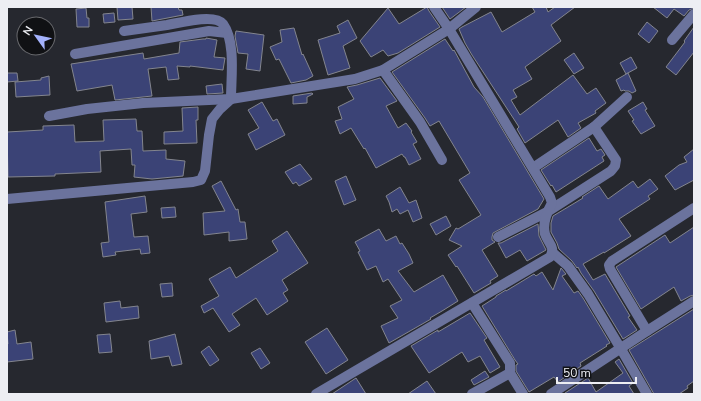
<svg xmlns="http://www.w3.org/2000/svg" width="701" height="401" viewBox="0 0 701 401" font-family="'Nunito Sans',sans-serif">
	<style>
		.building { fill: #3b4376; stroke: #83858e }
		.lines { fill: none; stroke-linecap: round; stroke-linejoin: round }
		.minor { stroke: #6b739d; stroke-width: 10 }
	</style>
	<rect width="100%" height="100%" fill="#26282f"/>
	<g class="building">
		<polygon points="117,7 132,7 133,19 118,20"/>
		<polygon points="151,7 178,7 179,10 182,10 183,15 152,21"/>
		<polygon points="427,7 429,11 440,27 398,53 388,56 383,50 371,57 360,41 388,8 399,24"/>
		<polygon points="442,7 466,7 450,19"/>
		<polygon points="532,7 546,7 548,12 555,7 575,7 551,25 561,41 525,67 532,79 513,90 517,97 511,100 520,115 573,75 587,94 596,88 606,103 595,111 596,113 578,123 581,128 568,137 558,120 525,143 517,129 519,127 472,55 465,43 459,29 462,27 491,12 502,32 535,12"/>
		<polygon points="653,7 694,7 694,8 689,10 684,16 674,9 667,18"/>
		<polygon points="86,8 87,18 89,18 89,27 77,27 76,9"/>
		<polygon points="114,13 115,22 104,23 103,14"/>
		<polygon points="348,20 357,38 343,46 350,68 328,75 318,40 340,33 337,26"/>
		<polygon points="647,22 658,31 649,43 638,34"/>
		<polygon points="694,27 694,52 676,75 666,67 685,42 684,41"/>
		<polygon points="294,28 302,55 303,54 313,76 306,80 291,83 279,59 276,60 270,47 282,42 280,30"/>
		<polygon points="236,31 264,35 260,71 246,69 248,54 238,53 235,36"/>
		<polygon points="206,38 217,40 214,57 225,58 223,70 190,66 190,67 177,66 179,79 168,80 166,67 148,69 152,96 115,100 112,85 77,91 71,64 143,53 144,59 179,53 180,42 203,39 206,39"/>
		<polygon points="445,39 453,51 454,50 474,87 483,97 544,199 538,209 493,233 492,237 492,240 495,242 482,250 498,276 490,281 491,283 474,293 457,266 456,267 448,255 462,246 449,240 456,228 458,229 481,215 459,180 470,173 439,121 430,126 425,118 392,72"/>
		<polygon points="574,53 584,68 574,74 564,60"/>
		<polygon points="631,57 637,68 626,74 620,63"/>
		<polygon points="7,73 17,73 18,81 7,82"/>
		<polygon points="628,73 636,91 632,93 629,91 625,91 624,90 621,91 616,80"/>
		<polygon points="49,76 50,95 16,97 15,82 41,80 41,78"/>
		<polygon points="380,78 397,101 386,106 398,128 406,123 412,131 411,132 417,142 413,144 421,159 409,165 405,157 404,157 402,154 376,168 365,148 364,149 351,128 340,134 335,121 342,119 338,107 354,99 347,87 357,85"/>
		<polygon points="222,84 223,93 207,94 206,86"/>
		<polygon points="312,93 313,94 307,97 307,103 293,104 293,96"/>
		<polygon points="262,102 273,121 277,119 285,135 256,150 248,134 259,128 248,110"/>
		<polygon points="643,102 647,109 645,110 655,126 641,134 632,121 634,120 628,111"/>
		<polygon points="198,107 198,120 196,120 197,143 164,144 164,132 183,131 182,108"/>
		<polygon points="136,119 137,131 142,131 143,151 166,150 166,159 185,161 183,176 152,179 134,177 135,165 132,165 131,149 100,151 101,172 55,174 55,176 8,177 7,132 43,130 43,126 74,125 75,142 104,141 103,120"/>
		<polygon points="589,138 597,151 601,149 605,155 602,157 604,161 556,192 552,185 551,186 541,170"/>
		<polygon points="694,149 694,180 675,190 665,176 679,165 687,162 684,157"/>
		<polygon points="300,164 312,179 299,186 296,182 293,184 285,172"/>
		<polygon points="346,176 356,200 344,205 335,181"/>
		<polygon points="650,179 658,189 648,196 650,199 619,219 631,236 604,253 604,252 583,264 593,280 605,274 630,316 628,317 637,330 623,339 594,291 581,273 578,267 577,268 572,261 559,249 557,243 551,232 551,223 553,216 583,198 582,197 599,186 608,199 633,181 638,188"/>
		<polygon points="221,181 236,210 238,209 240,222 245,222 247,239 229,241 229,232 204,235 203,213 225,211 212,186"/>
		<polygon points="400,187 409,203 416,200 422,218 413,222 408,210 400,214 397,209 392,212 389,202 386,196"/>
		<polygon points="145,196 147,212 131,214 134,237 148,236 150,253 141,254 140,249 115,252 116,255 103,257 101,243 109,242 105,202"/>
		<polygon points="175,207 176,217 162,218 161,208"/>
		<polygon points="446,216 451,226 436,235 430,224"/>
		<polygon points="538,224 539,236 546,250 527,261 520,250 506,258 498,243 501,243"/>
		<polygon points="694,227 694,295 690,296 681,301 674,287 641,309 616,267 665,235 670,243"/>
		<polygon points="379,229 386,241 396,236 400,244 402,243 409,254 413,263 398,271 414,292 443,275 458,301 442,311 430,318 431,319 389,343 381,326 398,318 390,306 402,300 388,279 383,282 376,266 367,270 358,252 360,251 355,242"/>
		<polygon points="287,231 308,263 282,280 288,290 283,293 288,301 267,315 256,298 232,314 240,325 229,332 213,308 204,313 201,306 219,296 209,279 230,267 236,278 278,251 272,241"/>
		<polygon points="561,268 566,274 562,276 574,293 578,291 583,298 610,343 606,345 607,346 580,363 581,366 558,382 554,377 529,392 516,371 516,365 518,364 515,360 482,306 496,297 496,296 506,290 506,291 534,274 536,276 542,272 553,290"/>
		<polygon points="172,283 173,296 162,297 160,284"/>
		<polygon points="120,301 121,308 138,306 139,318 106,322 104,303"/>
		<polygon points="694,309 694,381 687,386 688,388 679,394 654,394 629,350"/>
		<polygon points="470,313 487,338 484,340 500,367 490,373 480,356 468,362 462,352 429,373 411,346 438,330 438,332"/>
		<polygon points="327,328 348,360 326,374 305,342"/>
		<polygon points="15,330 17,344 31,342 33,359 7,362 7,344 8,344 7,332"/>
		<polygon points="110,334 112,352 99,353 97,335"/>
		<polygon points="175,334 182,364 172,366 169,356 151,359 149,341"/>
		<polygon points="209,346 219,360 210,366 201,352"/>
		<polygon points="260,348 270,363 261,369 251,353"/>
		<polygon points="619,359 633,383 629,386 634,394 566,394 565,393 588,378 596,392 623,373 615,362"/>
		<polygon points="485,371 489,377 474,385 471,380"/>
		<polygon points="356,378 366,394 332,394"/>
		<polygon points="427,381 436,394 408,394"/>
	</g>
	<g class="lines">
		<g class="minor">
			<polyline points="672,40 694,14"/>
			<polyline points="75,54 209,31 227,33"/>
			<polyline points="383,70 420,122 442,160"/>
			<polyline points="49,116 87,109 143,103 231,99 355,79 383,70 449,29 476,7"/>
			<polyline points="533,168 594,127 627,97"/>
			<path d="M7,199L193,182L201,180L205,171L209,135L212,119L220,109L231,99C231,78 236,42 223,24C215,13 178,23 167,25C153,27 138,29 124,31"/>
			<polyline points="498,237 547,212 611,171 615,166 616,160 594,127"/>
			<polyline points="553,253 568,266 588,294 621,349 647,394"/>
			<polyline points="472,303 510,363 510,373 523,394"/>
			<polyline points="647,331 610,269 609,265 612,261 694,208"/>
			<path d="M316,394L550,257C556,247 548,243 545,234C542,223 547,212 552,203L550,197L449,29L434,7"/>
			<polyline points="472,394 510,373"/>
			<polyline points="551,394 647,331 694,301"/>
		</g>
	</g>
	<rect width="701" height="401" fill="none" stroke="#edeef3" stroke-width="16"/>
	<g transform="translate(36 36) rotate(303)"><circle r="19" fill="#101114" stroke="#68696d"/>
	<path d="M0-3L7 15L0 10L-7 15Z" fill="#a4b2fc"/>
	<text y="-6" font-size="11" font-weight="bold" text-anchor="middle" fill="#edeef3">N</text>
	</g>
	<path d="M557 377v6h79v-6" fill="none" stroke="#edeef3" stroke-width="2"/>
	<text x="563" y="377" font-size="12" fill="#edeef3" stroke="#101114" stroke-width="3" paint-order="stroke">50 m</text>
</svg>
